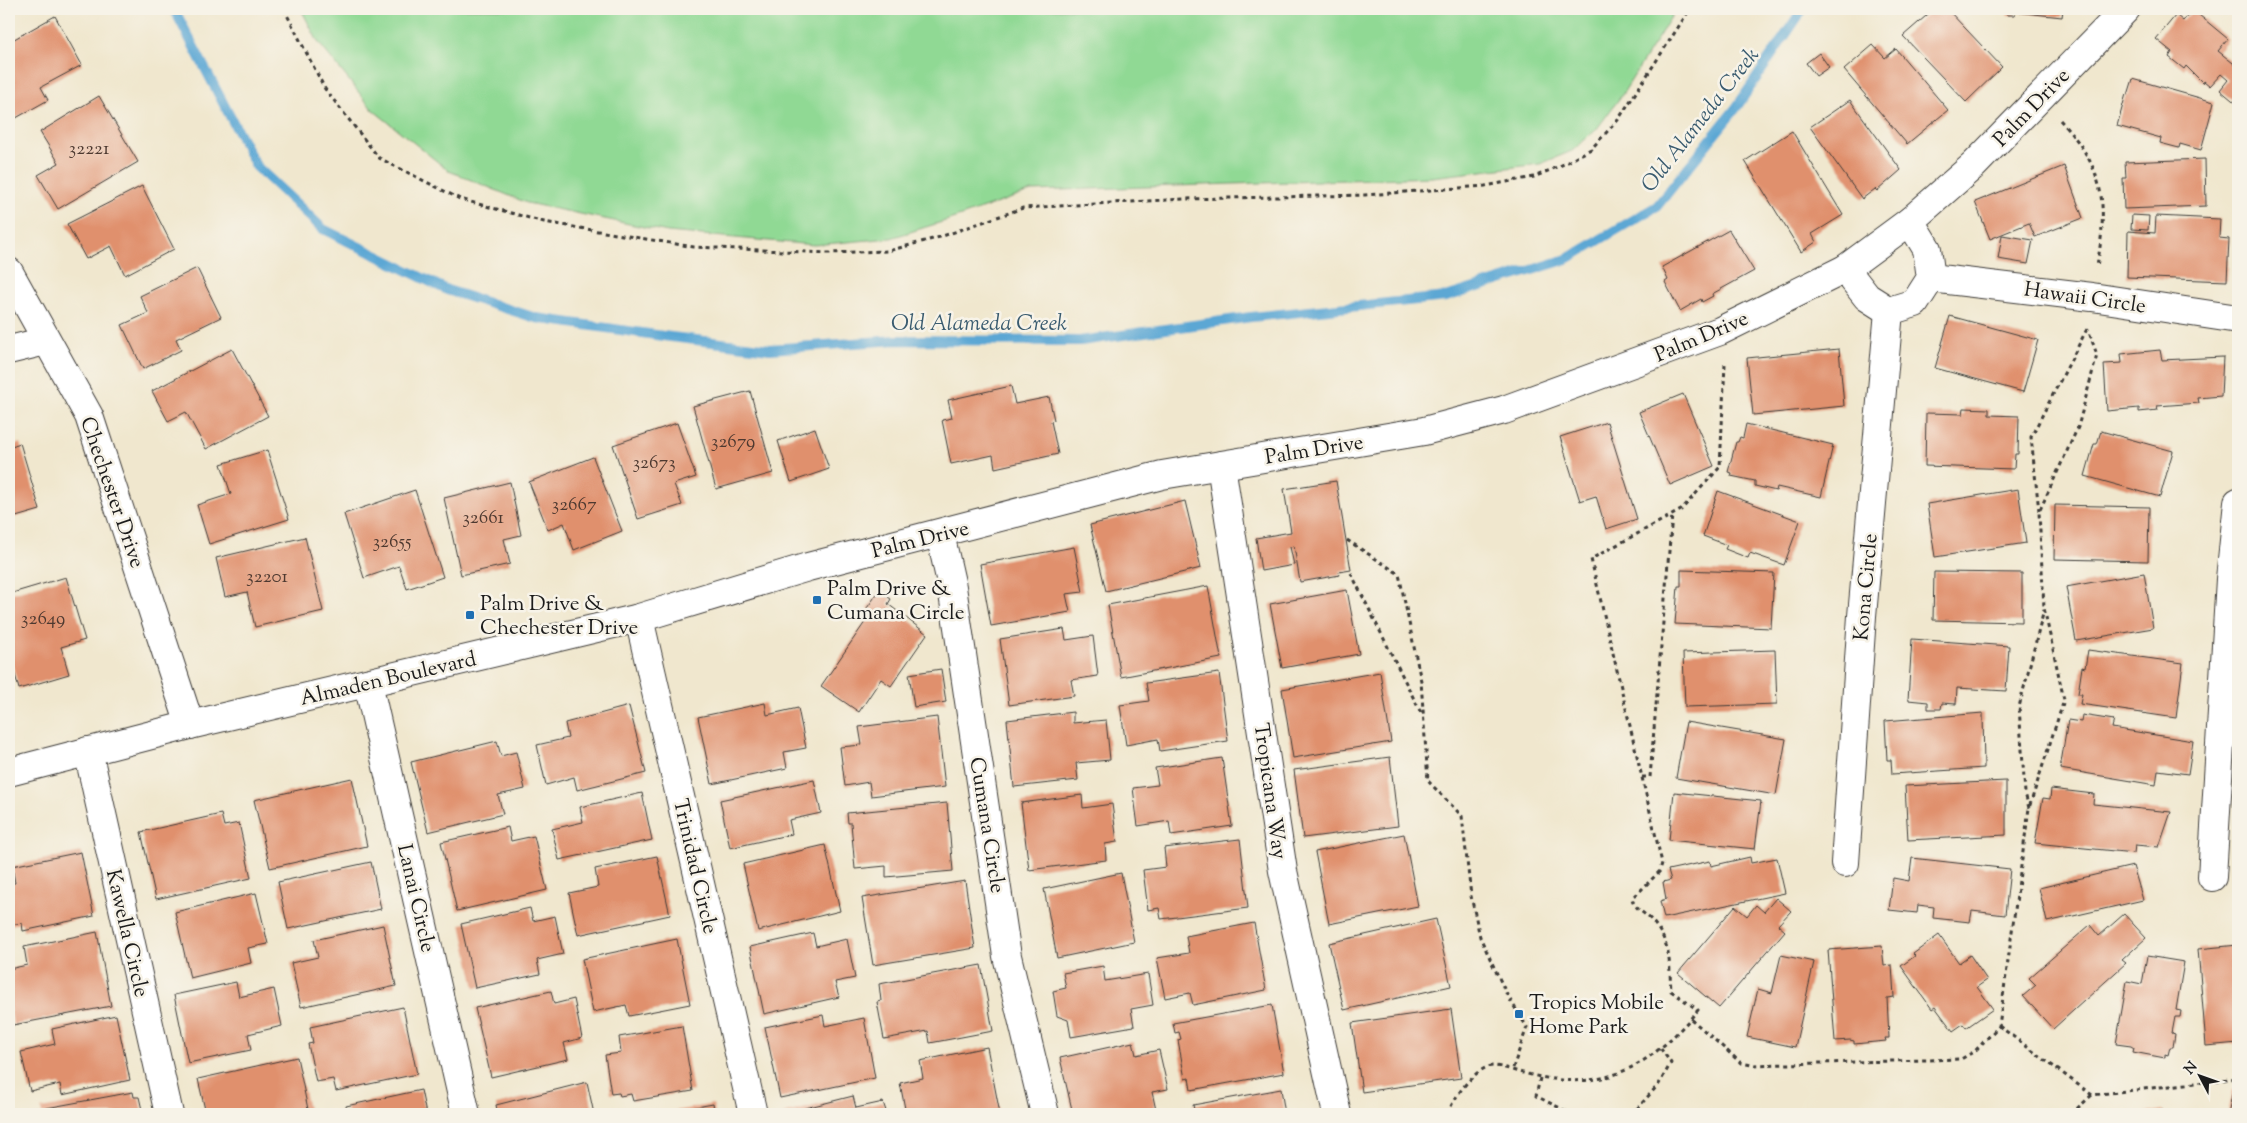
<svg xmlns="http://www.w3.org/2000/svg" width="2247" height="1123" viewBox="0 0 2247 1123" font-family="'Sorts Mill Goudy',serif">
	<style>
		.green { fill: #90d994; stroke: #567a58 }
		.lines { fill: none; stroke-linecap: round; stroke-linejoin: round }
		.stream { stroke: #5ca7d4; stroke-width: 10 }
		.building { fill: #e0906d }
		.street-casing { stroke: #3c3a37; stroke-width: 30 }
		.path { stroke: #3c3a37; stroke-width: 3; stroke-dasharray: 4 4; stroke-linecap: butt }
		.street { stroke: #fff; stroke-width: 28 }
		.poi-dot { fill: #1f6fb2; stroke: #f7f3e8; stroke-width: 2 }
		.labels { text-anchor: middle; stroke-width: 5; stroke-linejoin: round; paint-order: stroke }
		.number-label { font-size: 19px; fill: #4d3930 }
		.street-label { font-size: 21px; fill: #1c1c1c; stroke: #f7f3e8 }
		.poi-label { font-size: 21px; fill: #1c1c1c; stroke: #f7f3e8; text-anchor: start }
		.water-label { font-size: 22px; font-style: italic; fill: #395b6f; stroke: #f7f3e8 }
	</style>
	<rect width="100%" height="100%" fill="#f7f3e8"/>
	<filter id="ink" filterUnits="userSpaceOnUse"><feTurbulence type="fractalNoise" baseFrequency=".02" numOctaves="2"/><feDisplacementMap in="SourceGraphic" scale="10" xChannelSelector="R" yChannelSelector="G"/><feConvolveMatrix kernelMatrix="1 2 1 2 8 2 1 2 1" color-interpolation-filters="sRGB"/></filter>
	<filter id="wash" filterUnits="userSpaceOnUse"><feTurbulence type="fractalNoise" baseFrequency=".0096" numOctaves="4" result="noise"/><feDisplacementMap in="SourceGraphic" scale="20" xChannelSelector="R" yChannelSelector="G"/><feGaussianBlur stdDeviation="1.12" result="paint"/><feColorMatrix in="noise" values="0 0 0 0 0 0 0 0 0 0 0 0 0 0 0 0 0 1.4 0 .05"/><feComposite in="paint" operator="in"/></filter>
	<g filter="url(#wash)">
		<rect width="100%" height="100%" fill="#f0e7ce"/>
		<polygon class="green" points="301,9 1676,9 1622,95 1596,130 1572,151 1540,164 1432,177 1032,191 958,217 891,238 814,245 668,232 527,203 449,171 373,110 318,42"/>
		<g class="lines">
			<polyline class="stream" points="174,9 256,166 323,229 447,290 536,318 663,336 770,349 896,340 1080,341 1251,317 1446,297 1567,259 1657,206 1736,108 1803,9"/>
		</g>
		<g id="blocks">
			<g class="building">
				<polygon points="9,9 18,9 9,14"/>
				<polygon points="1934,9 1947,9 2002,67 1966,102 1903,36"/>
				<polygon points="1996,9 2063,9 2062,17 2015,12 2015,15 2007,15 2007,11"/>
				<polygon points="2193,10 2228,39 2218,51 2238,67 2238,105 2220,90 2228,80 2221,74 2210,86 2204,81 2203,83 2186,66 2184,69 2169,57 2172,52 2156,39 2176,15 2183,21"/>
				<polygon points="55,16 82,65 41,87 48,100 9,122 9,42"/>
				<polygon points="1873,45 1885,58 1896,49 1948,110 1907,144 1844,70"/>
				<polygon points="1819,53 1829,67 1816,76 1806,63"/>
				<polygon points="2133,79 2214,102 2201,150 2180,144 2179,148 2160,143 2161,138 2117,126 2126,94 2128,95"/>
				<polygon points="99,96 138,162 58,209 38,175 59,163 40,132"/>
				<polygon points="1850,100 1901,170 1877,191 1875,189 1862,199 1810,127"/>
				<polygon points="1792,131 1843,215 1812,234 1816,242 1801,252 1745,161"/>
				<polygon points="2205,159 2206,206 2124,209 2123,178 2126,178 2125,162"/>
				<polygon points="2064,166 2083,218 2035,237 2029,223 1990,239 1975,202"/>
				<polygon points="142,186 174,249 125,275 111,246 86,259 67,224"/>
				<polygon points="2132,215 2149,216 2148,230 2131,229"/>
				<polygon points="2156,216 2220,219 2219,238 2229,239 2227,281 2127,277 2128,231 2155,233"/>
				<polygon points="1729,230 1754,271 1712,294 1713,296 1702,302 1701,299 1680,311 1665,282 1668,280 1662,267"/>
				<polygon points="2002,235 2033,240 2028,264 1998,259"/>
				<polygon points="197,268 221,317 176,339 181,350 143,369 122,325 148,313 140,296"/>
				<polygon points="1950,316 2038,340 2023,392 1935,368"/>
				<polygon points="232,349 268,416 206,449 186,412 168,421 152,391"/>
				<polygon points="1839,349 1844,406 1753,415 1747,358"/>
				<polygon points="2160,350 2162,360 2223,357 2221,396 2198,398 2199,403 2157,406 2158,410 2139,412 2139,408 2107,411 2104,364 2122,363 2121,354"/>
				<polygon points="1011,386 1015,404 1049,397 1054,420 1051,421 1058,454 995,468 993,455 951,464 942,420 952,418 948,400"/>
				<polygon points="750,391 773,473 716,489 693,406"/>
				<polygon points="1683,394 1714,466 1670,485 1639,412"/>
				<polygon points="1964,408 1989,409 1989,415 2019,416 2018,454 2015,454 2014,469 1925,466 1926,413 1963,414"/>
				<polygon points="1607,422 1637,519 1606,529 1596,496 1580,501 1560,437"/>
				<polygon points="677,423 696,477 674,484 682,505 638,519 613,445"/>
				<polygon points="1746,424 1833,445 1821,497 1777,487 1776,491 1755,486 1755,481 1731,476 1732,473 1728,472 1736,442 1738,442 1740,437 1743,438"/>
				<polygon points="815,428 829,469 791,482 778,441"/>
				<polygon points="2101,431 2173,451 2160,497 2085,476 2094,444 2097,444"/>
				<polygon points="20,443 40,510 9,519 9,447"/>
				<polygon points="267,450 289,519 209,544 197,505 231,494 221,464"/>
				<polygon points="593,457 622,531 574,550 564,523 548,530 529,482"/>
				<polygon points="1336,481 1351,570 1339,572 1340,575 1300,582 1294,546 1290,547 1294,565 1261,571 1256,538 1291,532 1284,489"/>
				<polygon points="510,482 521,535 504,539 510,564 461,575 444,498"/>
				<polygon points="2018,489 2026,543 1935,557 1927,504"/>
				<polygon points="415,490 443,577 407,589 399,566 364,578 344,514"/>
				<polygon points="1718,491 1800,521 1784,565 1750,553 1748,558 1725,549 1727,545 1703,536"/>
				<polygon points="1185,501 1201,568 1106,591 1090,525"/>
				<polygon points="2055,505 2149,507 2148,561 2054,559"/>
				<polygon points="305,537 323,611 255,627 247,592 225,597 216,558"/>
				<polygon points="1074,547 1083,592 1066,594 1070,612 991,626 980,564"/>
				<polygon points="1681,570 1774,573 1771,628 1675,624 1678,586 1681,586"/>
				<polygon points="1934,572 2022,573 2022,622 1933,620"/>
				<polygon points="2144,573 2153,628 2076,641 2066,587"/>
				<polygon points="66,577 85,640 61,647 69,674 19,689 9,653 9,594"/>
				<polygon points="1208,586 1221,658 1121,677 1108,605"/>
				<polygon points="1347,590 1359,654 1282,668 1270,604"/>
				<polygon points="879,591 891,599 888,604 927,634 891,686 881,679 859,712 821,686 872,612 867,608"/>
				<polygon points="1064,629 1066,640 1093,636 1098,676 1071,680 1074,696 1009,705 1000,639"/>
				<polygon points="1912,639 2009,646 2006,691 1957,688 1956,704 1942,703 1941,709 1928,709 1928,702 1908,700"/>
				<polygon points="1775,650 1777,704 1685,707 1683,653"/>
				<polygon points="2088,650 2183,663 2176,718 2080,704 2082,694 2078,694 2082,667 2085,668"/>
				<polygon points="941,669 946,702 914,707 909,674"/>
				<polygon points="1380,672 1391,742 1293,758 1282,689"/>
				<polygon points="1219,673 1228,741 1160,751 1158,739 1126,745 1120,705 1149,701 1146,683"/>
				<polygon points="765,703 767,715 798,708 806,748 784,752 787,768 712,784 698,717"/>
				<polygon points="629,706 646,773 577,790 574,777 546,785 537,745 568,738 565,723"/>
				<polygon points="1073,712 1073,723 1106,720 1110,760 1076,763 1078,780 1014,787 1007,720"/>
				<polygon points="1983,713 1984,768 1892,774 1891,760 1887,760 1885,721"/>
				<polygon points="2082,715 2114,720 2112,728 2193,741 2188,774 2158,770 2156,785 2060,769 2068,720 2081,722"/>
				<polygon points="937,717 945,787 871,796 869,782 845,786 840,747 862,745 859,727"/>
				<polygon points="1686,722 1786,739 1776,795 1676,778"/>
				<polygon points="497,741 501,756 516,752 525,789 498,795 503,814 428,832 411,762"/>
				<polygon points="1390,757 1398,826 1303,838 1294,770"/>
				<polygon points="1222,758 1232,826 1171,835 1169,821 1138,826 1133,788 1158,785 1155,768"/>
				<polygon points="352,778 367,846 270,868 254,800"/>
				<polygon points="814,780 821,813 789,820 792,834 730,848 720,800"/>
				<polygon points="2006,781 2006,835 1908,840 1905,786"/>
				<polygon points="2051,789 2094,794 2093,804 2171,812 2159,847 2135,845 2134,853 2035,843 2043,798 2050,799"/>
				<polygon points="1674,792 1761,801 1755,849 1669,840"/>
				<polygon points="642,793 652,840 559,860 552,829 583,822 580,807"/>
				<polygon points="1082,795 1083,808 1112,804 1117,842 1105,844 1106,860 1029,870 1021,803"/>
				<polygon points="947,803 953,871 886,877 886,866 855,869 851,823 848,823 847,813"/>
				<polygon points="221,814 224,826 239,823 251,878 156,899 141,832"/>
				<polygon points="508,827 511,841 534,836 547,890 457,911 441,842"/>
				<polygon points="1404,834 1418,906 1329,924 1315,852"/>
				<polygon points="1240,839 1248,908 1161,919 1159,908 1148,910 1143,870 1166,867 1164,848"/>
				<polygon points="825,845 840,911 758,931 743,864"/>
				<polygon points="81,852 94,916 23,931 22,923 9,925 9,884 15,883 12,866"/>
				<polygon points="657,856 670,915 578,935 569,893 598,887 595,869"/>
				<polygon points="1750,857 1751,863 1777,858 1785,893 1664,918 1660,901 1666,899 1663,882 1671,880 1668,870 1710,861 1711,866"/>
				<polygon points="1912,858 2010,869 2005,915 1972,911 1970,922 1933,918 1934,907 1918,905 1917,913 1889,910 1893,878 1909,881"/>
				<polygon points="371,862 381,909 288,929 278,882"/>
				<polygon points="2133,866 2143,900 2047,922 2039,888"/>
				<polygon points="1121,873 1134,942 1057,958 1044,889"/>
				<polygon points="965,881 975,948 873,965 862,898"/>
				<polygon points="256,893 268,944 248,948 251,963 190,978 175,912"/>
				<polygon points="1776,898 1791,911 1778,925 1785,931 1719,1008 1678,973 1735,906 1747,916 1756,905 1764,912"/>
				<polygon points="530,908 533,921 555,916 563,954 537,960 540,974 475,988 461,924"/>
				<polygon points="2124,914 2146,938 2122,960 2126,963 2053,1029 2023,996 2036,985 2029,978 2090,925 2099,936"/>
				<polygon points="1436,919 1451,986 1344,1010 1329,943"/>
				<polygon points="1254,923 1266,990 1193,1005 1190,993 1165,998 1157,958 1189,953 1186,936"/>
				<polygon points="383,925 396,986 301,1007 291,963 318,957 314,940"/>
				<polygon points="97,932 111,1006 13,1025 9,1002 9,969 27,965 24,947"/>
				<polygon points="813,933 816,946 847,939 855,978 835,982 839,997 764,1014 750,947"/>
				<polygon points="1939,935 1959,963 1970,955 1987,980 1977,987 1993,1009 1966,1028 1963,1024 1953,1031 1935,1007 1932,1009 1901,966 1915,956 1913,954"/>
				<polygon points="677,939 690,1004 629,1016 626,1005 593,1012 582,959"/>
				<polygon points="2238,945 2238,1043 2206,1046 2198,949"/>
				<polygon points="1882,946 1884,966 1892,965 1894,997 1887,998 1889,1038 1885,1038 1886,1041 1854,1044 1854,1041 1850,1040 1835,1041 1828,950"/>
				<polygon points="1781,955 1814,962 1795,1047 1747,1037 1758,989 1772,993"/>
				<polygon points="2147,956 2184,962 2176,1010 2181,1011 2180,1017 2175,1017 2172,1033 2175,1034 2173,1047 2170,1047 2168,1055 2165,1054 2165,1058 2133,1052 2134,1048 2131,1046 2116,1044 2127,981 2142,984"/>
				<polygon points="981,965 993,1031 930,1043 928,1031 884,1039 877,1002 881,1001 879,984"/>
				<polygon points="1103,966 1105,981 1148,974 1153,1005 1131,1009 1134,1026 1071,1037 1068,1020 1057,1016 1053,991 1066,988 1063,973"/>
				<polygon points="236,982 239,997 274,989 282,1026 248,1034 251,1050 188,1063 174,995"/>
				<polygon points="551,991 554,1004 574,999 582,1038 564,1043 568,1059 491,1077 475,1008"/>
				<polygon points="1272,1005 1284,1073 1191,1090 1189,1078 1185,1079 1178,1040 1181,1039 1179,1032 1175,1033 1173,1023"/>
				<polygon points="403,1007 417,1074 336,1091 333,1079 316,1082 308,1044 313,1043 310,1027"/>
				<polygon points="1451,1009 1461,1078 1362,1092 1352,1023"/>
				<polygon points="116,1015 130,1080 62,1095 60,1084 30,1091 21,1052 55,1044 52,1029"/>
				<polygon points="823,1015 825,1026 864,1018 875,1078 780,1098 765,1027"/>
				<polygon points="682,1026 693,1091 633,1101 631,1094 620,1096 619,1093 611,1094 605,1055 621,1053 619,1037"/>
				<polygon points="1133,1042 1136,1055 1159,1050 1168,1089 1152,1092 1156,1110 1137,1114 1073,1114 1060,1058"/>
				<polygon points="987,1047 1000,1114 906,1114 900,1083 923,1078 920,1061"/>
				<polygon points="297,1057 309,1114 206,1114 198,1079"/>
				<polygon points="587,1082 594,1114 498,1114 496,1105"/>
				<polygon points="9,1084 12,1096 9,1097"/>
				<polygon points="1281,1089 1285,1114 1195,1114 1193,1105"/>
				<polygon points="421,1090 426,1114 347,1114 346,1106"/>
				<polygon points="2233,1090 2238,1091 2238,1114 2228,1114"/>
				<polygon points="133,1092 134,1097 139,1097 143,1114 42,1114 41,1109"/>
				<polygon points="853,1096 856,1108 883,1102 887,1114 782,1114"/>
				<polygon points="713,1104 715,1114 663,1114 663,1113"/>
				<polygon points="2163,1110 2163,1114 2146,1114 2146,1113"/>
			</g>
		</g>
	</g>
	<g filter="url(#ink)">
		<use href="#blocks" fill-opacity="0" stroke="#3c3a37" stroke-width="1"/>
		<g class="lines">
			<g class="street-casing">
				<g id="street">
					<polyline points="1845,269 1867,297 1889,311 1915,303 1931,278 1927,249 1910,221"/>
					<polyline points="9,272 89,416 190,725"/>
					<polyline points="1931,278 2092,297 2238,319"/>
					<polyline points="9,350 46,341"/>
					<polyline points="1221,465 1283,871 1337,1114"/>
					<polyline points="940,534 952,587 1007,956 1045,1114"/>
					<polyline points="639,618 753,1114"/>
					<polyline points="368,683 466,1114"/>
					<polyline points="88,751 169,1114"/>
					<polyline points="9,772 190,725 639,618 808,567 1162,475 1424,431 1504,410 1720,331 1845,269 1910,221 1974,165 2126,9"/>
					<polyline points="1845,863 1862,616 1889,311"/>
					<polyline points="2212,877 2230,579 2238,502"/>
				</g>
			</g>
			<g class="path">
				<polyline points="284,9 325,89 379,158 460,199 544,222 694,247 828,253 888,251 940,237 1023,208 1184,199 1365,195 1485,186 1534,177 1564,164 1591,149 1618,120 1690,9"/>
				<path d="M2060,120C2105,169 2108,203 2097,266"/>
				<polyline points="2039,511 2031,437 2087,329"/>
				<polyline points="1347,540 1399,574 1421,681 1428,781 1462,816 1471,896 1480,937 1507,995 1527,1027 1512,1071"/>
				<polyline points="1351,573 1421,713"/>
				<polyline points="1642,777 1650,777 1672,515"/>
				<polyline points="2029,808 2025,793 2019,707 2044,610"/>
				<polyline points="1691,1019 1741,1063 1752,1065 1961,1059 1975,1051 1999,1026 2029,808 2064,700 2044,608 2039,512 2078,427 2097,355 2088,329"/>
				<polyline points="1999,1026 2092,1095 2238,1078"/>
				<polyline points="1540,1078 1536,1096 1572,1114"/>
				<path d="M1448,1114C1452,1099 1476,1066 1493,1066C1502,1066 1514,1071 1523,1073C1551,1080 1578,1084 1606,1077C1645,1067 1673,1039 1698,1010L1671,991C1669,964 1672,945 1653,922C1646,913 1636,911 1632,899L1660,871L1662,863L1591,559L1681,510L1720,467L1725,364"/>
				<polyline points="1622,1114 1634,1112 1659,1084 1671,1063 1661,1049"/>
				<polyline points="2071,1114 2092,1095"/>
			</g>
			<use href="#street" class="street"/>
		</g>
	</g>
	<g class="poi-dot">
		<rect x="812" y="595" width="10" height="10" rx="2.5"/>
		<rect x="465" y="610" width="10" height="10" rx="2.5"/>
		<rect x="1514" y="1009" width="10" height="10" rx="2.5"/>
	</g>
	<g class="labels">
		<g class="number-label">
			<text x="89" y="154">32221</text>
			<text x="733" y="447">32679</text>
			<text x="654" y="468">32673</text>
			<text x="574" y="510">32667</text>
			<text x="483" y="523">32661</text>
			<text x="392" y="547">32655</text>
			<text x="267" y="582">32201</text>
			<text x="43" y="624">32649</text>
		</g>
		<g class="street-label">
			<text transform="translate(2031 107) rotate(-46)" y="7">Palm Drive</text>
			<text transform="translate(2085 297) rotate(8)" y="7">Hawaii Circle</text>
			<text transform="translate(1701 336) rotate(-23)" y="7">Palm Drive</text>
			<text transform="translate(1314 449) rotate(-9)" y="7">Palm Drive</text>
			<text transform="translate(113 492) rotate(71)" y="7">Chechester Drive</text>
			<text transform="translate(920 539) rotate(-14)" y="7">Palm Drive</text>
			<text transform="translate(1865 587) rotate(-85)" y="7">Kona Circle</text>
			<text transform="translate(388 678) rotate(-13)" y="7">Almaden Boulevard</text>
			<text transform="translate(1271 791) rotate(82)" y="7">Tropicana Way</text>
			<text transform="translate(988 825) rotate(81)" y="7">Cumana Circle</text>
			<text transform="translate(696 866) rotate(77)" y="7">Trinidad Circle</text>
			<text transform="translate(417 898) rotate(77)" y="7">Lanai Circle</text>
			<text transform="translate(128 933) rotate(77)" y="7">Kawella Circle</text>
		</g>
		<g class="poi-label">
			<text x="827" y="595">Palm Drive &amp;<tspan x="827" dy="24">Cumana Circle</tspan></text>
			<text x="480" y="610">Palm Drive &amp;<tspan x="480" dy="24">Chechester Drive</tspan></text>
			<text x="1529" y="1009">Tropics Mobile<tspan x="1529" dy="24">Home Park</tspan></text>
		</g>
		<g class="water-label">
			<text transform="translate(1699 119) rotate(-52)" y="8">Old Alameda Creek</text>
			<text x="979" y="330">Old Alameda Creek</text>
		</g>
	</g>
	<rect width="2247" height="1123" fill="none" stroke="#f7f3e8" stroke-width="30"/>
	<g transform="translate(2200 1076) rotate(311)" stroke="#f7f3e8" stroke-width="4" paint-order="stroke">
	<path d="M0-4L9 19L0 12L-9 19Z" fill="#1c1c1c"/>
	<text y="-8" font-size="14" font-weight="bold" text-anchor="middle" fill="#1c1c1c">N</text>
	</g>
</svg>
